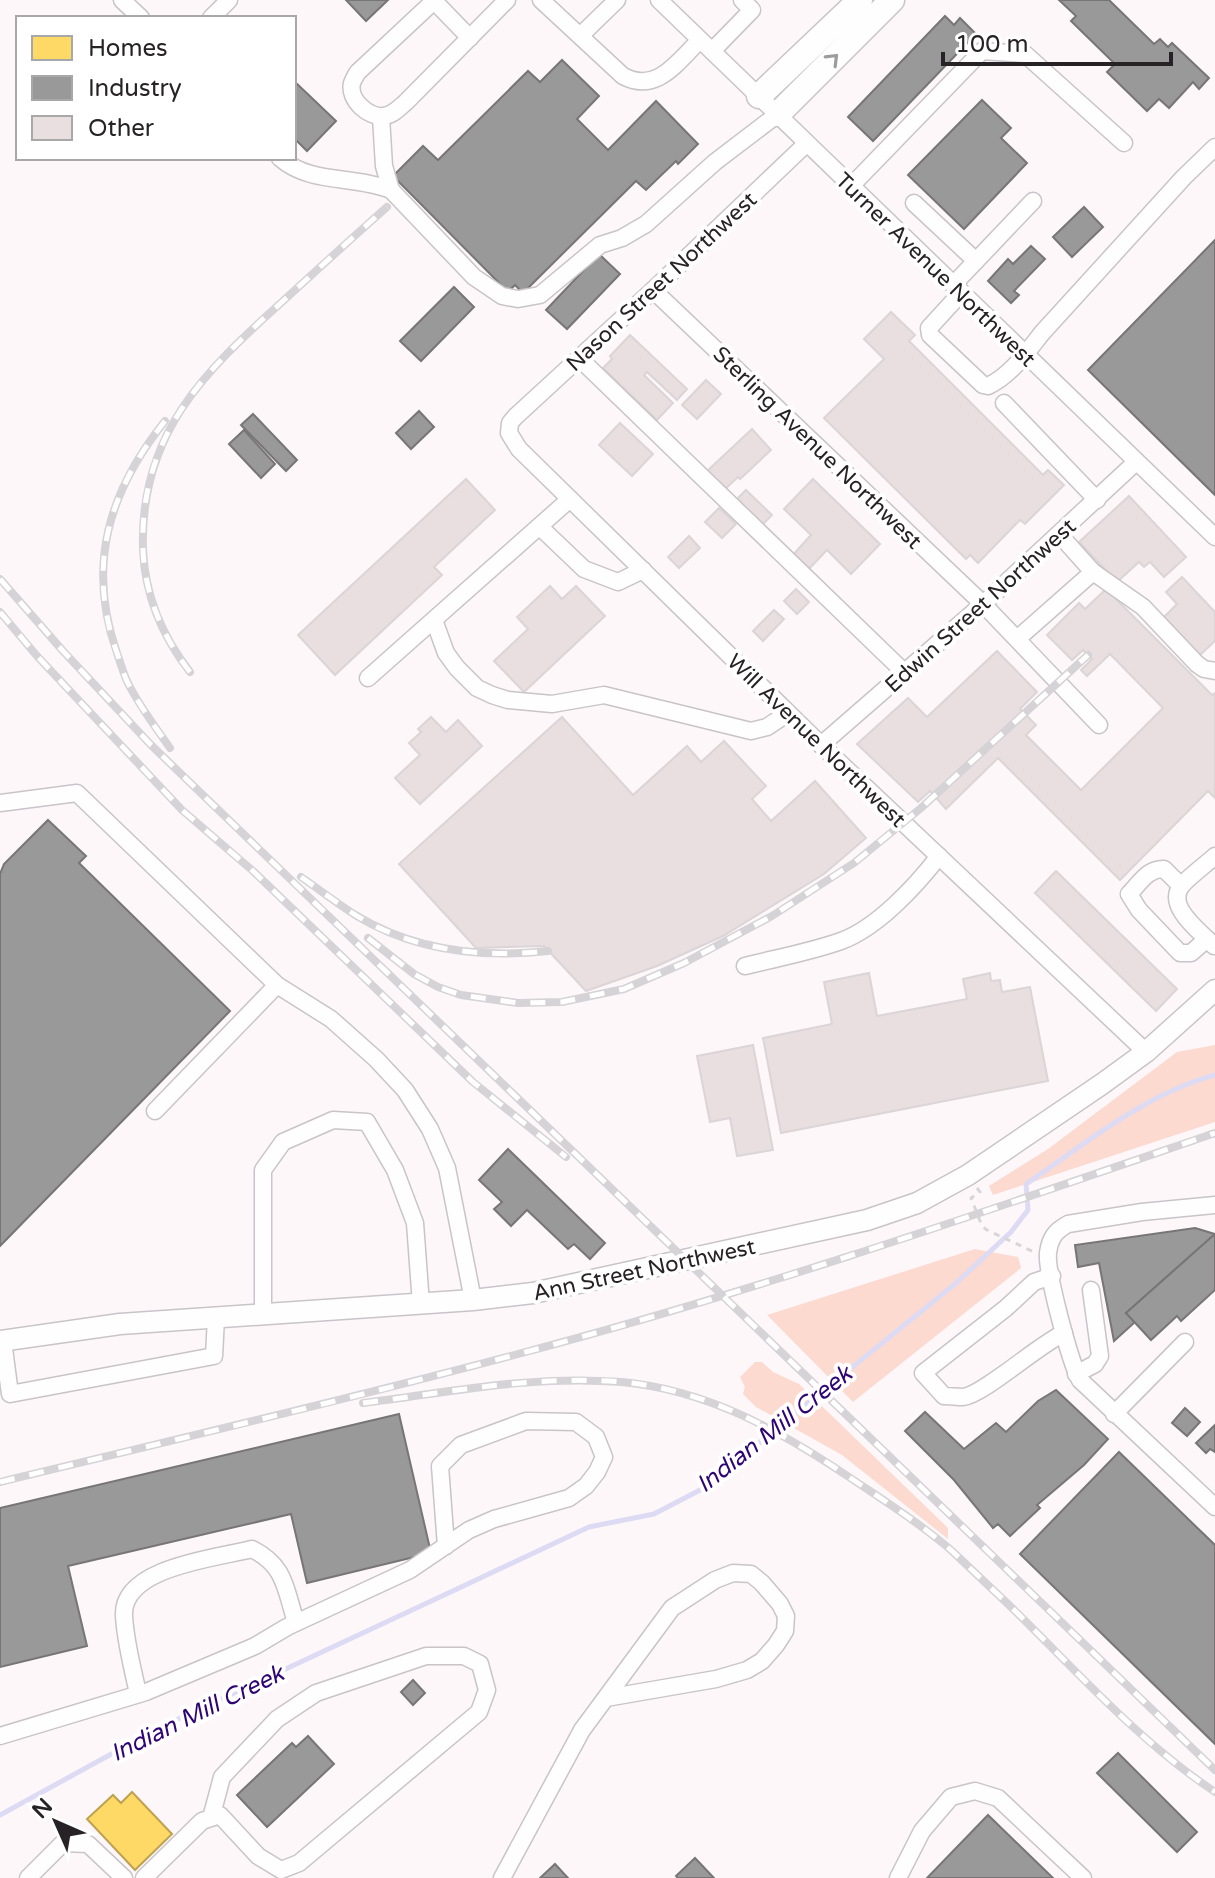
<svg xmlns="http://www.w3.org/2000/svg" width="1215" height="1878" viewBox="0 0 1215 1878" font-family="'Varela Round',sans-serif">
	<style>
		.green { fill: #fddacf }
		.homes { fill: #ffd966; stroke: #bea252; stroke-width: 2 }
		.industry { fill: #999; stroke: #777576; stroke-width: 2 }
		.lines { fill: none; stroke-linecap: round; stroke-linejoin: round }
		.stream { stroke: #dddaf4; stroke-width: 5 }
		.building { fill: #e9dee0; stroke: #dbd5d7; stroke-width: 2 }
		.minor-casing { stroke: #c9c4c7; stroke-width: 19 }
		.major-casing { stroke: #c9c4c7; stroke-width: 23 }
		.highway-casing { stroke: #c9c4c7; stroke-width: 27 }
		.path { stroke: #d9d6d7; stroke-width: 3; stroke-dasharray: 6 6; stroke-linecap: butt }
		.minor { stroke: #fffefe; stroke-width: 16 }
		.major { stroke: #fffefe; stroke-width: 20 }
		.highway { stroke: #fffefe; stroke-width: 24 }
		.rail-casing { stroke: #d5d3d5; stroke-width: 8 }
		.rail { stroke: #fff; stroke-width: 5; stroke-dasharray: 15; stroke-linecap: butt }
		.oneway { stroke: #9e9b9c }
		.labels { text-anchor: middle; stroke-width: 8; stroke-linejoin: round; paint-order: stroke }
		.street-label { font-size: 22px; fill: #272225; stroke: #fff }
		.water-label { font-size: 24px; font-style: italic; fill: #2e0573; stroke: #fff }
	</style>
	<rect width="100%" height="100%" fill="#fdf7fa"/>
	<g class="green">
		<polygon points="1215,1045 1215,1122 993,1195 989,1186 1048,1149 1177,1052"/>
		<polygon points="975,1249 1018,1257 1021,1268 853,1402 767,1315"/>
		<polygon points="755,1362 762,1362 773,1372 799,1384 948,1528 948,1539 842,1455 756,1407 743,1394 745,1387 740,1377"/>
	</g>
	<polygon class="homes" points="132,1792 172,1834 135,1870 87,1819 113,1795 121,1803"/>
	<g class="industry">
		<polygon points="346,0 388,0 366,21"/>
		<polygon points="1059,0 1109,0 1154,44 1160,39 1168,47 1172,43 1209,78 1199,89 1193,82 1169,108 1159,99 1147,111 1107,72 1115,64 1071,21 1076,16"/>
		<polygon points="945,16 954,25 960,18 976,34 873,141 848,117"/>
		<polygon points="562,60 599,96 577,119 608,150 656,101 698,144 678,164 676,161 646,190 636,181 523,293 515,285 508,292 393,176 423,146 438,160 528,71 540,82"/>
		<polygon points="294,81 336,121 307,151 294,138"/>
		<polygon points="982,100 1011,128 1001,138 1027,163 964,229 908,175"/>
		<polygon points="1084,207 1103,227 1072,257 1053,237"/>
		<polygon points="1215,240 1215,495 1088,370"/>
		<polygon points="1031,246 1045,259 1014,291 1019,295 1011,303 988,281 1008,259 1013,264"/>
		<polygon points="599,254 620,274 567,329 546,310"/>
		<polygon points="454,287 474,307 421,361 400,341"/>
		<polygon points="419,411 434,427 411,449 396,433"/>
		<polygon points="253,414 297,460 286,471 241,425"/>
		<polygon points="244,430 275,464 261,478 229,444"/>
		<polygon points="48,820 86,856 79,863 230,1011 0,1246 0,874 4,864"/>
		<polygon points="508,1149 605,1243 590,1259 574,1244 568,1249 527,1210 511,1226 494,1209 502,1202 479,1180"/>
		<polygon points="1195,1228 1215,1234 1126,1313 1135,1322 1114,1341 1099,1263 1078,1267 1075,1245"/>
		<polygon points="1215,1234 1215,1290 1181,1321 1177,1316 1151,1340 1126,1313"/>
		<polygon points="1056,1390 1108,1439 1084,1465 1037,1505 1040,1508 1010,1536 998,1524 993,1528 954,1480 905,1431 925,1412 964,1449 996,1423 1006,1432 1038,1401"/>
		<polygon points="1185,1408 1200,1422 1187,1436 1172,1423"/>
		<polygon points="399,1414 431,1553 307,1583 291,1514 68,1566 87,1646 0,1667 0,1508"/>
		<polygon points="1215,1425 1215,1452 1210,1449 1206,1453 1196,1443"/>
		<polygon points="1119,1452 1215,1545 1215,1744 1020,1554"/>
		<polygon points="413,1680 425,1693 413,1705 401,1692"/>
		<polygon points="308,1736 334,1764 267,1827 237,1795 292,1743 296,1747"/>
		<polygon points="1118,1753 1197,1832 1177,1852 1097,1773"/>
		<polygon points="988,1815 1053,1878 927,1878"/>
		<polygon points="695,1858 714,1878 678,1878 676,1876"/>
		<polygon points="555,1864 568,1878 540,1878"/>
	</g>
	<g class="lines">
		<path class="stream" d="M0,1815L157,1729L457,1589L589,1527L654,1514L702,1489L955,1284L1011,1232L1028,1210L1026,1184C1085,1144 1145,1094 1215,1075"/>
	</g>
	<g class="building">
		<polygon points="891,312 915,335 909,341 1043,475 1048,470 1064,485 1025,524 1020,520 978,563 970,555 966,559 824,418 884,359 864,339"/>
		<polygon points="630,335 687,389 677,400 647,372 644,375 673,403 657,420 603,368 612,359 610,356"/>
		<polygon points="706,380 721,394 697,419 682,405"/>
		<polygon points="620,423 653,454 632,476 599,445"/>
		<polygon points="752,429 771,450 740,479 738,477 724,490 706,472"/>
		<polygon points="466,479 495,510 434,567 442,575 335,675 298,635"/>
		<polygon points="813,479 880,544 851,574 827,550 805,573 790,558 811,535 784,509"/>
		<polygon points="746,490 772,515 759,528 733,503"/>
		<polygon points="1129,496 1186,557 1164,577 1150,562 1144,567 1139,562 1117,582 1079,542"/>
		<polygon points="719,508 736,524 722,538 705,522"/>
		<polygon points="689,536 700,548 679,568 668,557"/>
		<polygon points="1182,577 1215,612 1215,641 1199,656 1163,618 1177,604 1166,592"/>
		<polygon points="550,586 562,599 576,586 605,616 524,692 494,661 528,629 517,617"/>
		<polygon points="796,589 809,602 797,614 784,601"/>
		<polygon points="1106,589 1212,695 1215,693 1215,798 1208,791 1120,880 998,758 946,809 930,791 918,802 857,744 908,698 927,717 997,651 1037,692 1020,709 1036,725 1026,735 1081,790 1163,708 1110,654 1087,676 1081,670 1092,659 1083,650 1072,660 1047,635 1079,603 1085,609"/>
		<polygon points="774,610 784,619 763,641 753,631"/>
		<polygon points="431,717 446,732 458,720 482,746 420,804 395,778 420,755 409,743 421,732 418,729"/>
		<polygon points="562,717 633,795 687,746 701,762 724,741 766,786 752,799 771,821 815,781 866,838 824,874 723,936 657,966 586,991 544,946 476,948 399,864"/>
		<polygon points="1056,871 1177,989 1156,1011 1035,893"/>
		<polygon points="869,973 877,1016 967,999 963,979 990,973 991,981 1000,980 1002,992 1030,987 1048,1081 781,1133 763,1038 832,1024 824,982"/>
		<polygon points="753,1045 773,1150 737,1156 730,1118 710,1122 697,1056"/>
	</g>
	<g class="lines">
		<g class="minor-casing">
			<g id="minor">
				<polyline points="122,0 141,18"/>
				<path d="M435,0L358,72C357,73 352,82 352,83C348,100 369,118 384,116C393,115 399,108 406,102L507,0"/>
				<path d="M541,0L623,76C657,94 677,62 700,40"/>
				<polyline points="659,0 1215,537"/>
				<polyline points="434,1 470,38"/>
				<polyline points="211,18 229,0"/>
				<polyline points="580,36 617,0"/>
				<polyline points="712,51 752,10 742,0"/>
				<polyline points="381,117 384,166 391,190 474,277 502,296 518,299 540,295 600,245 622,238 646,224 715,162 778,114"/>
				<polyline points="806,144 653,290 515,417 510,423 509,433 519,449 821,745 1146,1052"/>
				<path d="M280,158C311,185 354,175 391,190"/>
				<polyline points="851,186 982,51 1025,54 1124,143"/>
				<polyline points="914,203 976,261"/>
				<polyline points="953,285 1033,201"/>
				<polyline points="653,290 983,604 1099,725"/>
				<path d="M961,293L929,328L930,335L983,385L988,386C1010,376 1027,352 1042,333L1184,177L1215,147"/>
				<polyline points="579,358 904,672"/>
				<polyline points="1004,403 1097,500"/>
				<polyline points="540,527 584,569 618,582 643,570"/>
				<polyline points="1093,572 1143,607 1197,664 1204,669 1215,671"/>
				<polyline points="434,620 446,653 457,668 477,688 492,695 508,700 552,704 604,695 751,731 767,727 788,713"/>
				<polyline points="1017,639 1093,572 1059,534"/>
				<polyline points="368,678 570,499"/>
				<polyline points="821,745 983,604 1136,462"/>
				<polyline points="0,803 77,793 277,985 331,1019 376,1059 405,1090 430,1129 447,1168 473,1300"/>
				<path d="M1181,886L1164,869C1148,868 1139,884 1129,894L1139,910L1180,953H1191L1207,939"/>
				<path d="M1214,946C1201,932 1164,906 1182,885C1189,877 1206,864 1215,856"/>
				<path d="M745,966C777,958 810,952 841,941C877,928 916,886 939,856"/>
				<polyline points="155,1111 277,985"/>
				<path d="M1215,1205L1142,1212L1068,1224C1055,1231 1050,1238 1048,1253C1046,1272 1070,1362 1080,1380L1215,1507"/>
				<path d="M1052,1276L1034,1282L1006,1308L923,1373L944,1396C950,1396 957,1397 963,1397C983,1395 1038,1345 1064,1333"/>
				<polyline points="263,1315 263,1170 283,1142 333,1120 367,1122 395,1170 415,1223 421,1304"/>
				<polyline points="3,1341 10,1394 214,1356 216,1318"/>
				<polyline points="1076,1374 1095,1364 1100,1356 1091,1290"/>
				<polyline points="1114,1414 1185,1342"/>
				<path d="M138,1694C133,1669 125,1641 124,1615C122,1567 217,1558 252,1549C286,1566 285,1589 296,1622"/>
				<polyline points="0,1736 146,1692 255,1646 287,1627 410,1570 469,1530 494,1519 569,1498 586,1486 597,1472 604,1457 596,1437 576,1422 526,1421 461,1445 440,1466 446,1546"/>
				<polyline points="28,1878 63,1843 88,1844 124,1878"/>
				<polyline points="144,1878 202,1821 220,1815 258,1856 281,1870 299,1863 479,1712 487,1690 480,1664 464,1656 426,1656 316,1693 277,1719 222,1777 211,1818"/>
				<polyline points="502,1878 582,1730 672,1608 715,1580 733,1573 751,1574 762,1583 780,1604 786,1616 785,1631 776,1645 762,1661 747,1670 716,1679 606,1698"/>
				<polyline points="898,1878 922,1831 951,1797 975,1791 998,1798 1083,1878"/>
			</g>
		</g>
		<g class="major-casing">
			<polyline id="major" points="0,1341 120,1324 473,1300 533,1293 867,1220 917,1203 968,1175 1102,1084 1146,1052 1215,990"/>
		</g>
		<g class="highway-casing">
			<g id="highway">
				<polyline points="759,96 860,0"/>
				<polyline points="778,114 892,0"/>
			</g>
		</g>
		<polyline class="path" points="977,1188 980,1192 971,1198 982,1226 987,1230 1034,1252"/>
		<use href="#minor" class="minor"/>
		<use href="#major" class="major"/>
		<use href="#highway" class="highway"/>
		<g class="rail-casing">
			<g id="rail">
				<path d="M165,421C109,491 86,565 117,653C121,664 124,677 130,687C141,708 156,728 170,748"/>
				<polyline points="0,579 63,651 151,745 1215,1770"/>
				<polyline points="0,612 37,656 182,810 253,871 473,1082 566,1157"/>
				<path d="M190,672C162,636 145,595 143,550C139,434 204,372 283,301C318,269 352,238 387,207"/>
				<path d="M301,877C320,890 338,904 357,916C415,951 482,958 548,951"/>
				<polyline points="368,938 414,974 438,987 461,995 518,1003 562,1002 624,989 684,963 772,916 854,863 921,808 1088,655"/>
				<path d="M363,1403C453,1392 530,1375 622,1382C707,1390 779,1430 849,1477C883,1500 921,1524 952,1551C971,1569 990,1587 1009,1605C1076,1670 1137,1740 1215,1792"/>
				<path d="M0,1482C173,1440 346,1400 518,1354C754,1292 984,1212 1215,1133"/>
			</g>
		</g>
		<use href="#rail" class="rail"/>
	</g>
	<defs><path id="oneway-chevron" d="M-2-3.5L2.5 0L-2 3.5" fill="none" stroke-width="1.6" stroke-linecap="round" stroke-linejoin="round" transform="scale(2)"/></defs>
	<use class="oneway" href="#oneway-chevron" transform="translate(833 59) rotate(-45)"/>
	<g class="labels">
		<g class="street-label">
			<text transform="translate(936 269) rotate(44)" y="8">Turner Avenue Northwest</text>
			<text transform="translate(661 281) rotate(-43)" y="8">Nason Street Northwest</text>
			<text transform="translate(818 447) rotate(44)" y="8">Sterling Avenue Northwest</text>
			<text transform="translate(980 605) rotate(-42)" y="8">Edwin Street Northwest</text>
			<text transform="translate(817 740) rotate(44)" y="8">Will Avenue Northwest</text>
			<text transform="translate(644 1269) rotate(-12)" y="8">Ann Street Northwest</text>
		</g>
		<g class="water-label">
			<text transform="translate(774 1429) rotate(-38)" y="8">Indian Mill Creek</text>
			<text transform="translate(197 1713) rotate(-26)" y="8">Indian Mill Creek</text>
		</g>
	</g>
	<rect x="16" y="16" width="280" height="144" fill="#ffffff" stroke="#a9a7a8" stroke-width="2"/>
	<rect x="32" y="36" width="40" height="24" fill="#ffd966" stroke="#a9a7a8" stroke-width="2"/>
	<text x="88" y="56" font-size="24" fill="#272225">Homes</text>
	<rect x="32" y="76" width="40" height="24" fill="#999999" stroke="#a9a7a8" stroke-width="2"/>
	<text x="88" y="96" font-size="24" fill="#272225">Industry</text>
	<rect x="32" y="116" width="40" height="24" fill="#e9dee0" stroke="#a9a7a8" stroke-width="2"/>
	<text x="88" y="136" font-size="24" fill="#272225">Other</text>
	<g transform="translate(56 1822) rotate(315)" stroke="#ffffff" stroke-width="6" paint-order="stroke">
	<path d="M0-6L14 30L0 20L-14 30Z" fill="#272225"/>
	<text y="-12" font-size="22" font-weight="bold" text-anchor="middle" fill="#272225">N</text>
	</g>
	<path d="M943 52v12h228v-12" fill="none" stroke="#272225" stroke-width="4"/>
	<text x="955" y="52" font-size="24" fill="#272225" stroke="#ffffff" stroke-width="6" paint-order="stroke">100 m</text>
</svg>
